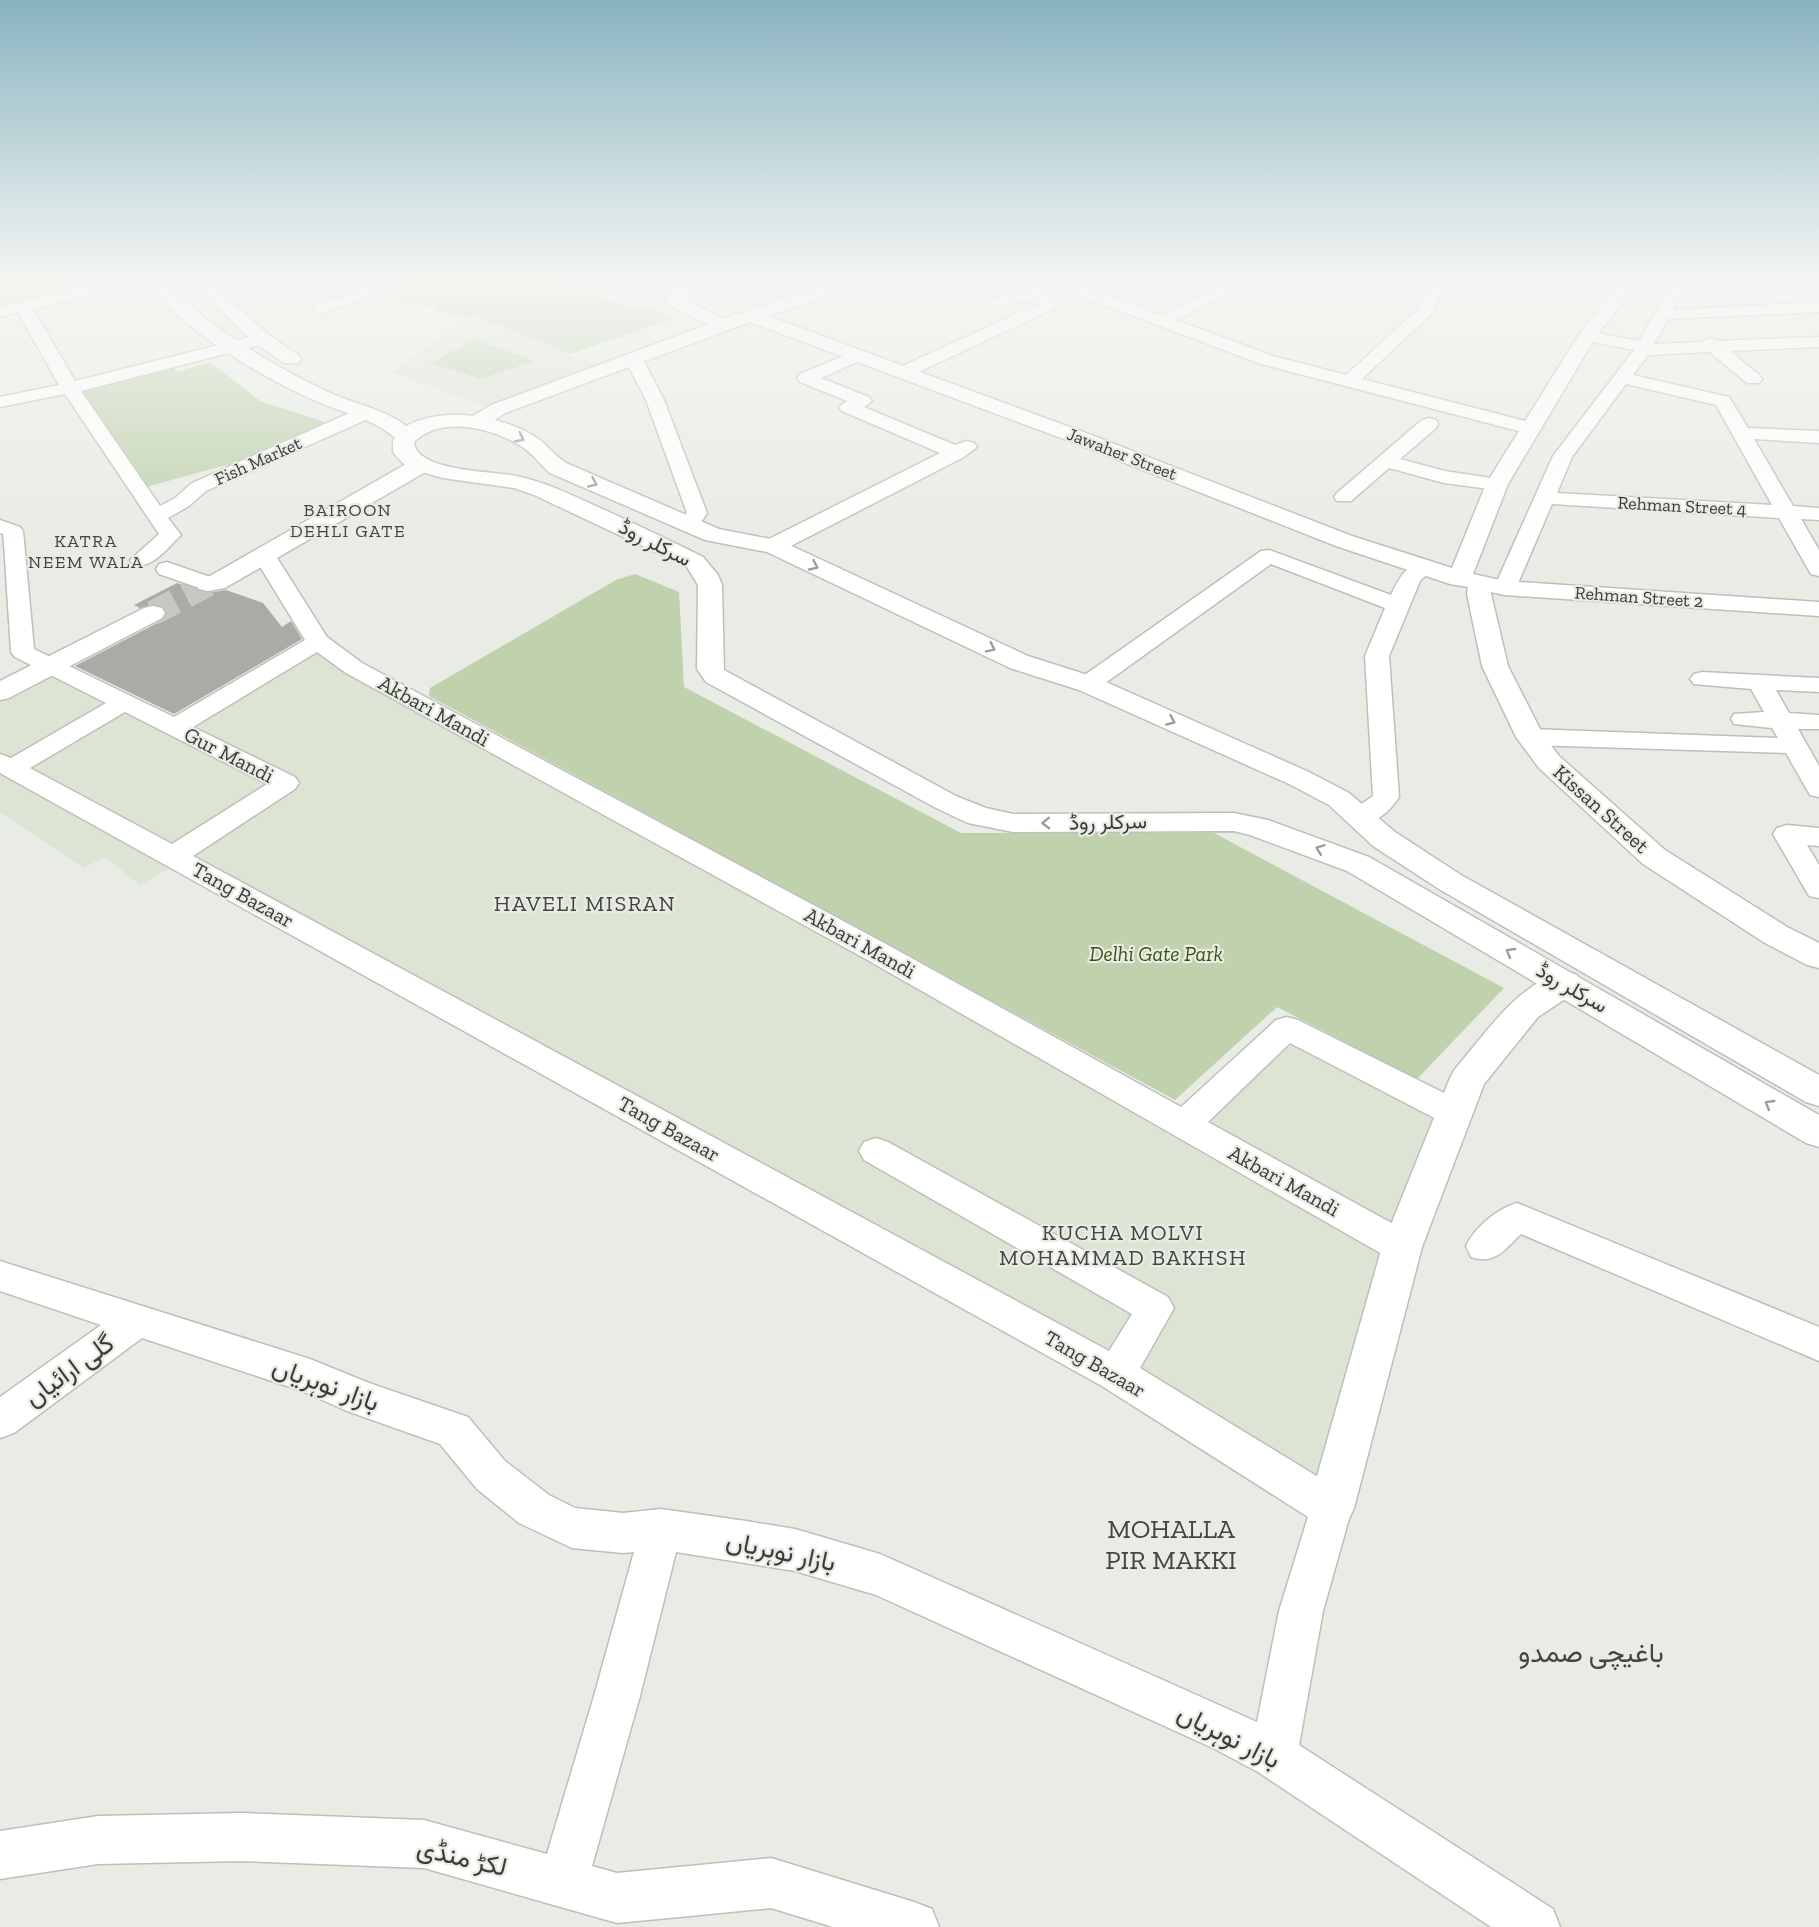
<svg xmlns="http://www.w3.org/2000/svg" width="1819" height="1927" viewBox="0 0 1819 1927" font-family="'Zilla Slab',Vazirmatn,serif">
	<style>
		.built { fill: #dce4d4 }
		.green { fill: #bfd1ad }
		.building { fill: #a8aca4 }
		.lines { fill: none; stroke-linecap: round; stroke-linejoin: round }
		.secondary-tunnel { stroke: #c5c9c2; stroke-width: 25; stroke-dasharray: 25 12; stroke-linecap: butt }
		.street-casing { stroke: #bcc0b8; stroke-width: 3 }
		.secondary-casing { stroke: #bcc0b8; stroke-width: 3 }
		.primary-casing { stroke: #bcc0b8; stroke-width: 3 }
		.street { fill: #fff; fill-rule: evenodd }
		.secondary { fill: #fff; fill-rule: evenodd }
		.primary { fill: #fff; fill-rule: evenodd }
		.oneway { stroke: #9c9e9c }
		.labels { text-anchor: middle; stroke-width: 4.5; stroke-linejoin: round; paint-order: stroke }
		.far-street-label { font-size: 18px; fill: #3a3c38; stroke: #e8ece4 }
		.far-neighbourhood-label { font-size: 18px; letter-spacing: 1.5px; fill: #42463f; stroke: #e8ece4 }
		.street-label { font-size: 21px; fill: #3a3c38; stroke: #e8ece4 }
		.park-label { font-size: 21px; font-style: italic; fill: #38530f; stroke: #e8ece4 }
		.neighbourhood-label { font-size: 22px; letter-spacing: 1.5px; fill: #42463f; stroke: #e8ece4 }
		.near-street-label { font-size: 26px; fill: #3a3c38; stroke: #e8ece4 }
		.near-neighbourhood-label { font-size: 27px; fill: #42463f; stroke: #e8ece4 }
	</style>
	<rect width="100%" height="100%" fill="#e8ece4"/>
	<g class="built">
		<polygon points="472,315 603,368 493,409 392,372"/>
		<polygon points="318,642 1183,1124 1287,1028 1454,1113 1331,1508 179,863 140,885 105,857 84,868 0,812 0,692 52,666 175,727"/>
	</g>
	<g class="green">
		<polygon points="0,279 114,279 0,305"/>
		<polygon points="399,279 548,279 631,307 639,305 676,318 570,354 472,315 469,318 436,311 438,308 403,301 374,291"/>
		<polygon points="475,340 535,361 481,379 430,363"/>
		<polygon points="210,362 260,401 331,424 239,468 226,465 139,489 75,391 172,367 177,372"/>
		<polygon points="635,574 679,592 684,687 961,833 1214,833 1504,988 1417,1079 1277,1007 1175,1100 429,696 430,688 616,580"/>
	</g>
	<polygon class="building" points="177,583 208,593 226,590 263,603 282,627 291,621 302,639 174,714 75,666 163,620 167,612 162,606 153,604 140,608 134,605"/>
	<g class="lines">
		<polyline class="secondary-tunnel" points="153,613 208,584"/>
		<g class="street-casing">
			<g id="street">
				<path d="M114,279H143L141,282L33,309L75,381L262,334L268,335L270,339L268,343L81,391L160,506L175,498L192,483L356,410H370L372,414L370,418L206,491L189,506L168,518L181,535L177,539C165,551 151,569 133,565L130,560L159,534L65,394L0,407V397L59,385L18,312L0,317V307Z"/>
				<polygon points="385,279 407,279 355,303 319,313 311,308 313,305 343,297"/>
				<polygon points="636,279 660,279 693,291 695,294 685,300 729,321 731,325 723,330 717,329 666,303 664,300 672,294 638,282"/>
				<polygon points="1052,279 1142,279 1144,282 1142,285 1136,287 1088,288 1161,315 1225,284 1251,279 1296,279 1288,284 1235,291 1176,320 1273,356 1346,375 1418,309 1427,292 1426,279 1442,279 1443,292 1431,314 1362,379 1537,424 1539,428 1537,432 1530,434 1261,364 1062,289 1041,295 1050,298 1055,306 1053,309 910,376 898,376 895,372 898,368 1038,304 1023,300 998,307 990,302 992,299 1052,282"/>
				<polygon points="1334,279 1350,279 1347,287 1335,287"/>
				<path d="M1675,279H1691L1673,310L1819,302V312L1668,319L1654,344L1701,342L1709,338L1718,341L1819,337V347L1730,351L1759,375L1762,379L1759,383H1747L1710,352L1648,355L1633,375L1729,397L1748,428L1819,431V443L1754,439L1793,506L1819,508V520L1801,519L1819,550V576L1811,574L1808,569L1779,518L1552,504L1516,588L1513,593L1505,595L1497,593L1494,588L1553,456L1634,350L1581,340L1579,336L1587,331L1639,341ZM1626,384L1716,405L1772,505L1557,493L1572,457Z"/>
				<polygon points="858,350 864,351 867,355 864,359 821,378 869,397 872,401 864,407 955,445 967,441 974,443 977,447 964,457 781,551 773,552 765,551 762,546 765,541 940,453 842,411 839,407 847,401 800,382 797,378 800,374"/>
				<path d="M633,353L639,354L642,358L664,400L707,513C701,525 691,532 678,528L675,524L687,513L646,400L624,358L627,354Z"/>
				<polygon points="1429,418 1436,420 1438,424 1436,428 1400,459 1445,471 1504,480 1507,484 1504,488 1497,490 1444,483 1389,468 1351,501 1337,501 1334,497 1337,493 1422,420"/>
				<path d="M0,520L20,527L23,531L34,649L174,717L305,640L253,555L256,550L264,549L272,550L327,637L362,663L886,944L1181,1107L1276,1020L1287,1017L1298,1020L1466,1104L1471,1113L1466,1122L1454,1126L1442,1122L1290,1043L1208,1122L1415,1236L1420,1247L1415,1258L1402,1262L1389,1258L864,958L346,673L317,652L193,727L295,777L299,783L295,789L193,856L1109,1351L1132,1314L864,1160L859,1151L864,1142L876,1138L888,1142L1168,1297L1174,1308L1140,1368L1346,1494L1352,1508L1323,1611L1299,1745L1553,1909L1560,1927H1491L1258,1772L1215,1749L876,1595L795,1571L676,1552L640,1696L592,1866L617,1873L771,1858L914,1902L932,1909L939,1927H833L771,1908L617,1923L424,1868L241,1861L98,1864L0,1879V1831L98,1816L241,1813L424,1820L547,1854L594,1696L634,1552L623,1553L572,1548L519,1523L477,1489L440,1444L347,1411L302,1391L142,1338L14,1433L0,1438V1397L101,1325L0,1291V1261L310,1359L369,1383L468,1417L505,1461L549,1495L575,1508L623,1513L661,1509L746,1521L795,1529L880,1554L1257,1722L1279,1611L1308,1517L1102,1386L0,773V754L11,758L106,703L15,657L11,652L4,543L3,534L0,533ZM125,712L267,784L172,844L30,768Z"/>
				<path d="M1269,550L1391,595C1399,578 1409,558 1431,563L1434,568L1420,581L1389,656L1399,797C1389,813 1371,828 1351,823L1348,817L1351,811L1373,796L1365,656L1385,608L1271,564L1097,689L1088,691L1079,689L1076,684L1079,679L1261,551Z"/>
				<polygon points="167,562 216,579 219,584 216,589 208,591 159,574 156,569 159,564"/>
				<polygon points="1702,672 1819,678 1819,692 1776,690 1789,713 1819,715 1819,729 1798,729 1819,766 1819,797 1810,795 1786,753 1530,745 1521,742 1517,737 1521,732 1530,729 1778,738 1772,728 1734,724 1731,719 1734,714 1764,712 1751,689 1694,684 1690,679 1694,674"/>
				<polygon points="1787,825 1819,828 1819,846 1807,845 1819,865 1819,898 1809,896 1773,834 1777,828"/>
				<path d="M1517,1203L1819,1327V1361L1521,1234C1504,1250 1495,1265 1471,1257L1466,1246C1475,1227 1497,1209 1517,1203Z"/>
			</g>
		</g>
		<g class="secondary-casing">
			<g id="secondary">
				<path d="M840,279H866L864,283L768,316L1086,433L1352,536L1452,568L1486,484L1578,336L1623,279H1640L1595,338L1508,484L1473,574L1505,581L1819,602V616L1505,595L1491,592V594L1508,666L1543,735L1559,756L1665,850L1787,927L1819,943V968L1807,965L1765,943L1643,864L1539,768L1516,737L1482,666L1467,594L1468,587L1450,584L1336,546L1072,442L750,322L505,413C494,420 484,429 471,425L468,421L471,417L491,405L717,321Z"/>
				<polygon points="421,459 429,460 432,465 429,470 225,588 208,591 199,589 196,584 199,579 210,576 413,460"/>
				<polygon points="153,606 162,608 165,613 162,618 9,698 0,700 0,681 144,608"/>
				<path d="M1565,971L1577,975L1582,983L1577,991L1538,1017L1484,1084L1422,1247L1354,1508L1347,1523L1331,1530L1315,1523L1308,1508L1382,1247L1450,1078L1455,1069C1487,1032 1516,985 1565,971Z"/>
			</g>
		</g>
		<g class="primary-casing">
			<g id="primary">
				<path d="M144,279H162C208,327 267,363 326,391C353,404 383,408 406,426C444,406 498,415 534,436C546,443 554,455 566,463L719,529L781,541L1028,656L1097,678L1309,772L1349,793L1395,832L1461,875L1819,1075V1106L1806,1102L1439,889L1373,846L1329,805L1289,784L1079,690L1010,668L767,552L705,540L550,473C539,464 532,452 519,445C489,427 441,416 414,442C416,472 493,471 517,476C549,483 578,498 607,511C639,526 672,541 703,557L718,575L722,585L724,670L956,796L986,808L1013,814L1234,813L1268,820L1369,857L1819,1115V1147L1806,1143L1347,871L1250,835L1234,831L1013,832L968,823L936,808L706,682L697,669L698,585L687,567L534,495L514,488L443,478L418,471L405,465L396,456L393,452V441L395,438C373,418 342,413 316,401C261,377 179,328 144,279Z"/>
				<polygon points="188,279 207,279 269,335 298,355 301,359 298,363 284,363 255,343"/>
			</g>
		</g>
		<use href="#street" class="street"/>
		<use href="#secondary" class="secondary"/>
		<use href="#primary" class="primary"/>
	</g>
	<defs><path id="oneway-chevron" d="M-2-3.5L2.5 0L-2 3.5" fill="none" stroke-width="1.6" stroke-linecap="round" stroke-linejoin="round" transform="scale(1.5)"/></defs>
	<g class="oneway">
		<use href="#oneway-chevron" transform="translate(520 438) rotate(27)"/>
		<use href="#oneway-chevron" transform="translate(593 483) rotate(24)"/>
		<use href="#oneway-chevron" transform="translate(814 566) rotate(25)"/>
		<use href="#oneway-chevron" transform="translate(991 648) rotate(26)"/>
		<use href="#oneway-chevron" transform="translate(1171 721) rotate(24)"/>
		<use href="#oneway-chevron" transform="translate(1046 823) rotate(179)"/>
		<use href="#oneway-chevron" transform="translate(1320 849) rotate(-159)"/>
		<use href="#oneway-chevron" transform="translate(1510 952) rotate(-150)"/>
		<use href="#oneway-chevron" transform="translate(1769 1104) rotate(-149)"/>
	</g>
	<linearGradient id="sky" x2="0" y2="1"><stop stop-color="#89b3c0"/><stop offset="0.51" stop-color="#f5f6f3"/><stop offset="1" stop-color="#f5f6f3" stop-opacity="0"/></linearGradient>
	<rect width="1819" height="549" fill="url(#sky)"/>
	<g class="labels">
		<g class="far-street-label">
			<text transform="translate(1122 454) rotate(21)" y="6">Jawaher Street</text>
			<text transform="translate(258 461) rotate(-24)" y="6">Fish Market</text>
			<text transform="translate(1682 506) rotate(3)" y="6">Rehman Street 4</text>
			<text transform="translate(1639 597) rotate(4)" y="6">Rehman Street 2</text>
		</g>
		<g class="far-neighbourhood-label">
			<text x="348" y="516">BAIROON<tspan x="348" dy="21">DEHLI GATE</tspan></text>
			<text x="86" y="547">KATRA<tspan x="86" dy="21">NEEM WALA</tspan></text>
		</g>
		<g class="street-label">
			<text transform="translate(655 543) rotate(27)" y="7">سرکلر روڈ</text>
			<text transform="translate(434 711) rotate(29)" y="7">Akbari Mandi</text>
			<text transform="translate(229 755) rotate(27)" y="7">Gur Mandi</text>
			<text transform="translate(1601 809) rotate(42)" y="7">Kissan Street</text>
			<text transform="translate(1108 822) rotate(-1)" y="7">سرکلر روڈ</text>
			<text transform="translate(243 895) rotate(29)" y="7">Tang Bazaar</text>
			<text transform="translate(860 943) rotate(29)" y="7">Akbari Mandi</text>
			<text transform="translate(1572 988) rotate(30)" y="7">سرکلر روڈ</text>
			<text transform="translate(669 1129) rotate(29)" y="7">Tang Bazaar</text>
			<text transform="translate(1284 1181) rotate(29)" y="7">Akbari Mandi</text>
			<text transform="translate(1095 1364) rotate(30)" y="7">Tang Bazaar</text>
		</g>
		<g class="park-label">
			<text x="1156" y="961">Delhi Gate Park</text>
		</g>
		<g class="neighbourhood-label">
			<text x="585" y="911">HAVELI MISRAN</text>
			<text x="1123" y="1240">KUCHA MOLVI<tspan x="1123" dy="25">MOHAMMAD BAKHSH</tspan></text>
		</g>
		<g class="near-street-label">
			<text transform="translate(69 1370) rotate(-36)" y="9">گلی ارائیاں</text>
			<text transform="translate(326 1384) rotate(20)" y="9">بازار نوہریاں</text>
			<text transform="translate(781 1551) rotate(12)" y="9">بازار نوہریاں</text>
			<text transform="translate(1229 1736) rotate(27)" y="9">بازار نوہریاں</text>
			<text transform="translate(462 1857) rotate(13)" y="9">لکڑ منڈی</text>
		</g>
		<g class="near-neighbourhood-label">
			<text x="1171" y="1538">MOHALLA<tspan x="1171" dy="31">PIR MAKKI</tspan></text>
			<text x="1591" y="1662">باغیچی صمدو</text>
		</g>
	</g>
</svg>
